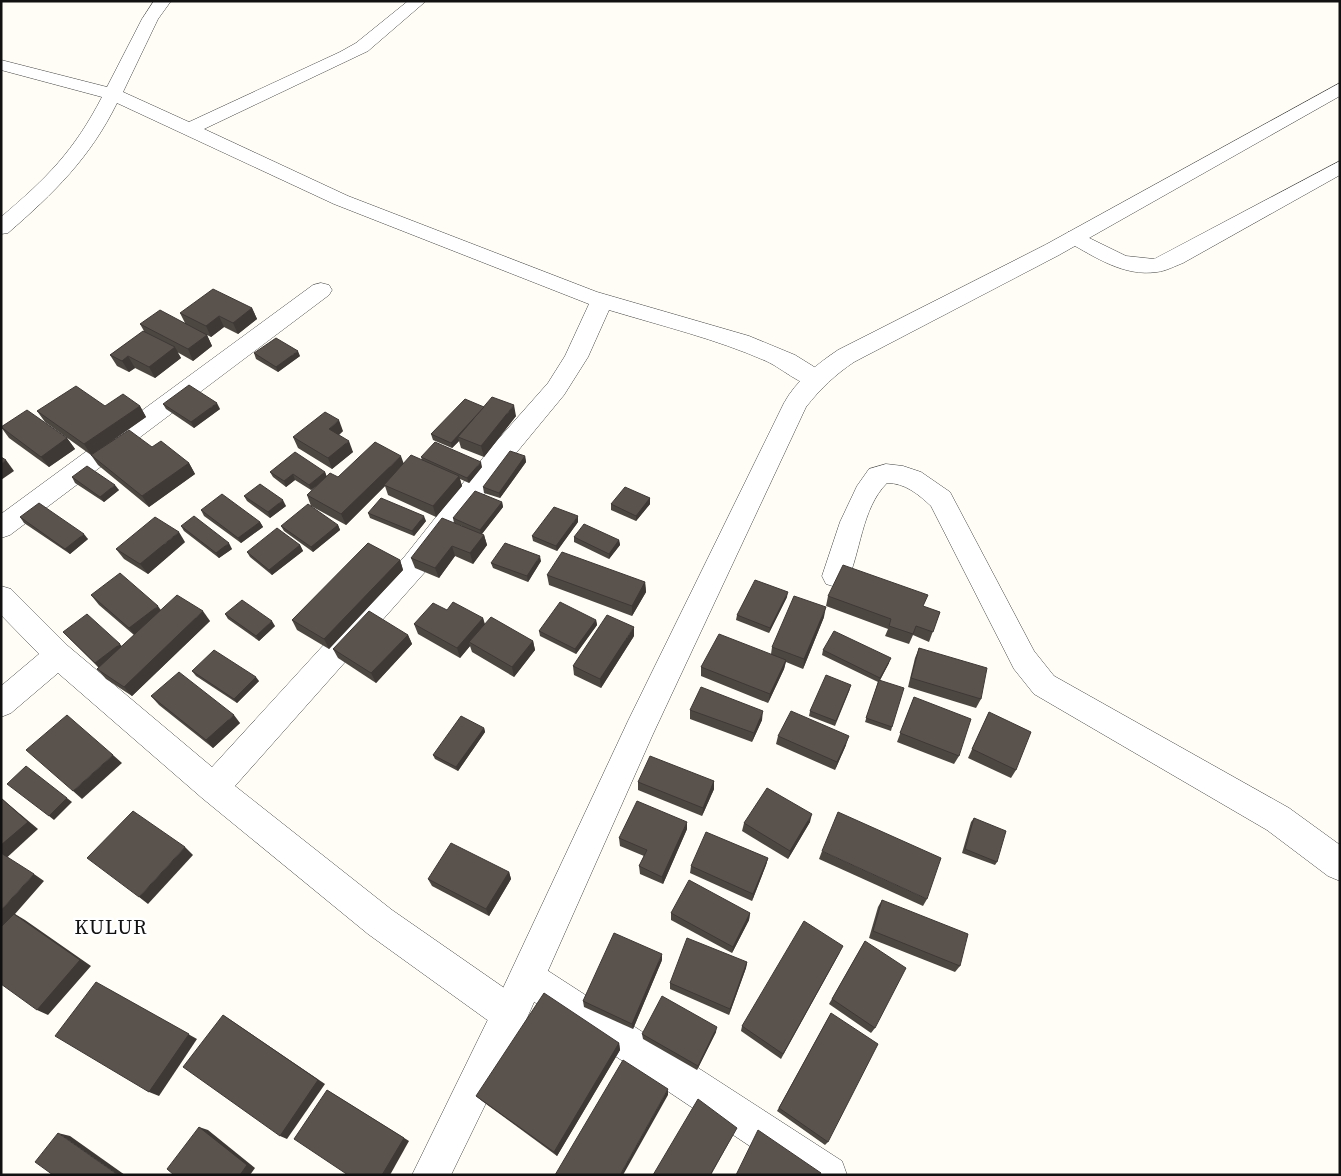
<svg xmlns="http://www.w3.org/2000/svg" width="1341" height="1176" viewBox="0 0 1341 1176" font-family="'Source Serif 4',serif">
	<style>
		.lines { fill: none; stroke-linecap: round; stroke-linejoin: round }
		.minor-casing { stroke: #444; stroke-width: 1 }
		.tertiary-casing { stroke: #444; stroke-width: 1 }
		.minor { fill: #fff; fill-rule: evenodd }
		.tertiary { fill: #fff; fill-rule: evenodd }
		.wall { fill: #4d4742 }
		.shaded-wall { fill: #3f3936 }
		.building { fill: #5a524d; stroke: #3f3936 }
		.labels { text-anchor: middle; stroke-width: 5; stroke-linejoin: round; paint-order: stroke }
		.near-quarter-label { font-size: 21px; letter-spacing: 1px; fill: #111; stroke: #fff }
	</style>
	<rect width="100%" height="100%" fill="#fffdf5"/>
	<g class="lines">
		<g class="minor-casing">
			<g id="minor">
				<path d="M154,1H171L158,19L123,92L189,122L340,52L356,43L408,1H426L368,51L204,129L348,196L597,292L749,336L795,355L824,373L828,379L824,385C805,391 784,369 766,361C716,339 662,326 609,310L588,357L564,395L512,458L425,572L235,786L392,910L523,1001L528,1014L523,1027L510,1032L497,1027L368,934L202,798L58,673L11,713L1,717V686L39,654L1,615V586L11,589L68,646L212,767L405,556L494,444L548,383L565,356L589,304L334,204L117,103C90,158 54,193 8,233L1,234V217C47,178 74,151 102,97L1,70V60L107,87L142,19Z"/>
				<path d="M1340,161V175L1183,263C1175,266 1166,271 1157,272C1124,277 1095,257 1068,242L1065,237L1068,232L1075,231L1126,256L1154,259Z"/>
				<polygon points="321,283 329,285 332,290 329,295 10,535 1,538 1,514 313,285"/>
				<path d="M886,464L903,466L921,472L950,492L1034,651L1054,676L1289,808L1340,845V881L1328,876L1267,830L1034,694L1014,669L931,506C918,494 905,483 887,483C861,509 861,553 846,584L836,587L826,584L822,576L840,522L857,486L869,469Z"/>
				<polygon points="527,960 539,965 842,1161 847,1175 793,1175 515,989 510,977 515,965"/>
			</g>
		</g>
		<g class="tertiary-casing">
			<path id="tertiary" d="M1340,83V96L1059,255L854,362C836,374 820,389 806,407L653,734L523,1027L451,1175H412L497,1001L628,721L784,403C796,381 817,364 838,350L1045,245Z"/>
		</g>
		<use href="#minor" class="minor"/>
		<use href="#tertiary" class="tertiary"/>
	</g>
	<g class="wall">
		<polygon points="252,308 257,319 238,334 224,327 211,337 207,335 212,346 193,361 177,352 181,358 155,378 135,368 129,372 117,366 110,355 144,331 140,324 185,323 180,313"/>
		<polygon points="254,353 300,356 278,372 256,359"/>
		<polygon points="163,404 220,409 194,428 166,409"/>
		<polygon points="105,406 140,406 146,417 115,439 152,447 189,463 195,474 149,507 98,465 91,455 45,422 37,411"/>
		<polygon points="484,407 516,416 484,457 461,448 459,441 452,448 433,440 431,434"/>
		<polygon points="1,427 67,438 75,449 49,467 9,438"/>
		<polygon points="343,431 339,435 353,452 332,469 298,448 293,437"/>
		<polygon points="525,456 526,462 500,498 484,493 483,487"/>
		<polygon points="421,457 482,467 469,483 460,479 462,486 436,517 388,495 385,486 346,525 311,506 307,495 316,486 311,490 295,480 286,487 273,477 270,472 325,472 327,477 338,477 422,460"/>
		<polygon points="72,477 119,490 104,502 75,483"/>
		<polygon points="244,496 286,506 270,518 247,501"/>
		<polygon points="650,498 650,504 636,521 611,510 611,504"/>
		<polygon points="502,502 503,507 482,534 484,535 487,545 473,564 455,556 439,578 415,568 411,558 462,526 454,523 453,518"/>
		<polygon points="201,510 260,522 263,527 241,543 204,516"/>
		<polygon points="368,513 426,521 414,536 370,518"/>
		<polygon points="20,517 88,539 70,554 24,523"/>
		<polygon points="578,522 557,551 533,541 532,536"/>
		<polygon points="338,525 340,530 313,552 284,531 281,526"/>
		<polygon points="181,526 232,549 219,558 184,531"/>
		<polygon points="574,537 619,540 620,545 609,559 574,542"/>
		<polygon points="185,542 148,574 124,559 116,549"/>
		<polygon points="300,545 303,551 272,575 250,557 247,552"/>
		<polygon points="400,560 403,570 329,649 297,630 292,620"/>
		<polygon points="541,561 528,582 493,568 491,563"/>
		<polygon points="547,575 645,582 646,592 632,616 549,585"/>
		<polygon points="91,595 161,610 210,621 132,696 106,679 97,669 99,668 63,632 122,647 134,635 99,605"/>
		<polygon points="828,596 924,607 940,612 929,642 913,635 909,644 885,636 888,629 826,606"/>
		<polygon points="787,597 769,633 736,620 737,615"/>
		<polygon points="447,610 483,618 485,624 533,641 535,650 514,677 472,652 470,646 460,658 418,634 414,624"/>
		<polygon points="225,614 275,626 259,641 228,619"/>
		<polygon points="824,617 803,669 786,662 784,669 768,703 701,676 701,667 771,654 772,647"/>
		<polygon points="596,620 597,625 576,654 540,636 539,631"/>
		<polygon points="408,635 412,644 376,683 338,658 333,649"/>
		<polygon points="634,636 601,688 574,675 573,666"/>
		<polygon points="919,648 981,699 976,708 908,687 915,658"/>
		<polygon points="823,650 889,663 880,680 892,727 891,731 865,722 878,682 822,655"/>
		<polygon points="192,671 259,681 237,703 196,676"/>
		<polygon points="850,689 835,726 809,716 810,711"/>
		<polygon points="151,696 240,723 213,748 159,705"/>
		<polygon points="914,697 959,756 954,764 897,742"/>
		<polygon points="690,710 762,720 752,742 690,719"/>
		<polygon points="989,712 1016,770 1011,778 968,758"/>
		<polygon points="484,728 485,732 458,771 435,759 433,755"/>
		<polygon points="778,736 846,745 835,770 776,744"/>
		<polygon points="714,781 714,789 702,816 638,790 638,782"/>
		<polygon points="974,818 997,862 995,865 962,853 971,822"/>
		<polygon points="810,822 788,859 742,831 744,823"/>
		<polygon points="687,829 663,884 640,874 639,866 644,856 620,846 619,838"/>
		<polygon points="822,851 927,899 923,906 819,859"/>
		<polygon points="768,858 766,865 752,901 690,873 691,866"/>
		<polygon points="509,872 511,879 489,916 432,886 428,879"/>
		<polygon points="882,900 960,966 955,972 869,938 878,907"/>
		<polygon points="671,913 750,913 749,920 732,953 671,920"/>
		<polygon points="865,941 875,1028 871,1033 829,1004"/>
		<polygon points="840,952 781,1059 741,1031 742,1026"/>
		<polygon points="662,960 633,1029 584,1007 583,1001"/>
		<polygon points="747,962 746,968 729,1015 670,989 670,983"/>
		<polygon points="831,1013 828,1142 825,1145 777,1111"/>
		<polygon points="716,1032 697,1070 643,1039 642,1034"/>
		<polygon points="619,1043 620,1050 557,1156 482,1101 476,1096"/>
	</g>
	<g class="shaded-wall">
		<polygon points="252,308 257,319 238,334 233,323"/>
		<polygon points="219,316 224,327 211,337 206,326"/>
		<polygon points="207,335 212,346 193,361 188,349"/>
		<polygon points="175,347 181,358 155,378 149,367"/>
		<polygon points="298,351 300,356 278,372 276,367"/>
		<polygon points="128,356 135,368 129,372 122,361"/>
		<polygon points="217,403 220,409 194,428 191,422"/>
		<polygon points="514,405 516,416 484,457 481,446"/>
		<polygon points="140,406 146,417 91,455 84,444"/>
		<polygon points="484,407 458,437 459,441 452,448 451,443"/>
		<polygon points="339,420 343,431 333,440 329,429"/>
		<polygon points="67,438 75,449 49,467 41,457"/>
		<polygon points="349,441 353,452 332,469 328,458"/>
		<polygon points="401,456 405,467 384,485 385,486 346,525 341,514"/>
		<polygon points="525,456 526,462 500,498 499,493"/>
		<polygon points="6,460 14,471 1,480 1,464"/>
		<polygon points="481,462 482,467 469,483 467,478"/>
		<polygon points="189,463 195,474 149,507 142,496"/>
		<polygon points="325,472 327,478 311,490 309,485"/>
		<polygon points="293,474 295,480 286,487 284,481"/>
		<polygon points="459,476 462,486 436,517 433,506"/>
		<polygon points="115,485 119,490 104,502 100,497"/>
		<polygon points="650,498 650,504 636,521 636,516"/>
		<polygon points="283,500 286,506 270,518 268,512"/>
		<polygon points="502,502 503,507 481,535 480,530"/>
		<polygon points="424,516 426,521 414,536 412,531"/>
		<polygon points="578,516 578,522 557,551 556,546"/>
		<polygon points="260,522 263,527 241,543 238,538"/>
		<polygon points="338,525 340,530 313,552 311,547"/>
		<polygon points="179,532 185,542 148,574 140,564"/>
		<polygon points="84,534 88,539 70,554 65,549"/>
		<polygon points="484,535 487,545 473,564 470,553"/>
		<polygon points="619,540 620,545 609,559 609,554"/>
		<polygon points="229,543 232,549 219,558 216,553"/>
		<polygon points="300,545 303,551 272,575 269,570"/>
		<polygon points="452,546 455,556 439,578 435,568"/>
		<polygon points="540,556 541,561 528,582 527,576"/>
		<polygon points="400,560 403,570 329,649 324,639"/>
		<polygon points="645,582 646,592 632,616 632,606"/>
		<polygon points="788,592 787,597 769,633 770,628"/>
		<polygon points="158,606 165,616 137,638 129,628"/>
		<polygon points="826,607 824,617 803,669 804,659"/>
		<polygon points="203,611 210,621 132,696 124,687"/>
		<polygon points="483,618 485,627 469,642 470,646 460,658 457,648"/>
		<polygon points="596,620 597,625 576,654 575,649"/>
		<polygon points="272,621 275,626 259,641 256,636"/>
		<polygon points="634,627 634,636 601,688 600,679"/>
		<polygon points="408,635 412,644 376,683 371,673"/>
		<polygon points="533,641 535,650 514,677 512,667"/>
		<polygon points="120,644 124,649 99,668 95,663"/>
		<polygon points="891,658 889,663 879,682 880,678"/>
		<polygon points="786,660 784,669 768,703 770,694"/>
		<polygon points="256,677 259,681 237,703 234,699"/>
		<polygon points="763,711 762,720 752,742 754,733"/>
		<polygon points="234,715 240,723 213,748 206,740"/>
		<polygon points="484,728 485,732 458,771 456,767"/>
		<polygon points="849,736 846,745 835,770 837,762"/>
		<polygon points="113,755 122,763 82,799 73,791"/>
		<polygon points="714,781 714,789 702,816 703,808"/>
		<polygon points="1,798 38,829 1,863"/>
		<polygon points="67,798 72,802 54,820 49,816"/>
		<polygon points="812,814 810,822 788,859 790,851"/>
		<polygon points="687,822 687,829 663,884 662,877"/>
		<polygon points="185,847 193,855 148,904 139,897"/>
		<polygon points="768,858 766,865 752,901 753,894"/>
		<polygon points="509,872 511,879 489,916 486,909"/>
		<polygon points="34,874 44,881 15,914 25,920 91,966 48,1015 37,1010 1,929 1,910"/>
		<polygon points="750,913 749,920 732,953 733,947"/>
		<polygon points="662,954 662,960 633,1029 632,1024"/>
		<polygon points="747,962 746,968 729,1015 730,1009"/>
		<polygon points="106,988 197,1039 159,1096 149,1092"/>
		<polygon points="223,1015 325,1084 287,1139 280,1136"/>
		<polygon points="717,1027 716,1032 697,1070 698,1066"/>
		<polygon points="619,1043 620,1050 557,1156 554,1152"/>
		<polygon points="668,1089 668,1095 623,1175 620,1175"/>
		<polygon points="327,1090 409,1141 390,1175 382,1175"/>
		<polygon points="199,1127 208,1130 255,1168 250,1175 240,1175"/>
		<polygon points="737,1128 711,1175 710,1175"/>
		<polygon points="58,1133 70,1136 125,1175 118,1175"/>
	</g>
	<g class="building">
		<polygon points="213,289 252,308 233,323 219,316 206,326 180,313"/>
		<polygon points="160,310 207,335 188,349 140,324"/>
		<polygon points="143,331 175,347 149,367 128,356 122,361 110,355"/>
		<polygon points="276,338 298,351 276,367 254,353"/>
		<polygon points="189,385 217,403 191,422 163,404"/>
		<polygon points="76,386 105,406 123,394 140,406 84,444 37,411"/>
		<polygon points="492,397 514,405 481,446 458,437"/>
		<polygon points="465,399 484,407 451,443 431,434"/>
		<polygon points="27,410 67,438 41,457 1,427"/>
		<polygon points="325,412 339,420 329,429 349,441 328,458 293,437"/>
		<polygon points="129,430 152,447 161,441 189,463 142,496 91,455"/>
		<polygon points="375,442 401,456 341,514 307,495 330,473 338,477"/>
		<polygon points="435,442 481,462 467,478 421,457"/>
		<polygon points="510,451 525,456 499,493 483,487"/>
		<polygon points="295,452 325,472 309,485 293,474 284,481 270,472"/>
		<polygon points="411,455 459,476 433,506 384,485"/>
		<polygon points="1,457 6,460 1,464"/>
		<polygon points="87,466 115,485 100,497 72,477"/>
		<polygon points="260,484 283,500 268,512 244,496"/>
		<polygon points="625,487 650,498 636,516 611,504"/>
		<polygon points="475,491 502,502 480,530 453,518"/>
		<polygon points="222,494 260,522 238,538 201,510"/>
		<polygon points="381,498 424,516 412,531 368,513"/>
		<polygon points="39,503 84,534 65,549 20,517"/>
		<polygon points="308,504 338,525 311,547 281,526"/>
		<polygon points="554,507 578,516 556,546 532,536"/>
		<polygon points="194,516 229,543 216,553 181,526"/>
		<polygon points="155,517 179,532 140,564 116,549"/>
		<polygon points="442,518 484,535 470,553 452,546 435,568 411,558"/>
		<polygon points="584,524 619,540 609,554 574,537"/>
		<polygon points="277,528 300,545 269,570 247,552"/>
		<polygon points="368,543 400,560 324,639 292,620"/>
		<polygon points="505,543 540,556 527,576 491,563"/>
		<polygon points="562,552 645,582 632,606 547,575"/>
		<polygon points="843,565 928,595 923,606 940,612 933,632 916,626 913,634 889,626 891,619 828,596"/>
		<polygon points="120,573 158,606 129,628 91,595"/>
		<polygon points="755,580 788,592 770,628 737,615"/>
		<polygon points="177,595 203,611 124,687 97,669"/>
		<polygon points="794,596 826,607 804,659 772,647"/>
		<polygon points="242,600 272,621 256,636 225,614"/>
		<polygon points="453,602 483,618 457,648 414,624 433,603 447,610"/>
		<polygon points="560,602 596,620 575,649 539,631"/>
		<polygon points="369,611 408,635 371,673 333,649"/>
		<polygon points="87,614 120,644 95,663 63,632"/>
		<polygon points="607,615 634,627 600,679 573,666"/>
		<polygon points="491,617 533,641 512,667 469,642"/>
		<polygon points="834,631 891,658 880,678 823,650"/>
		<polygon points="719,634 786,660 770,694 701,667"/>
		<polygon points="919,648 987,668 981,699 911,678"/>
		<polygon points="214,650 256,677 234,699 192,671"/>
		<polygon points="179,672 234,715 206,740 151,696"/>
		<polygon points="826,675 851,685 836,721 810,711"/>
		<polygon points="879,680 904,688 892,727 866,718"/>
		<polygon points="701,687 763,711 754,733 690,710"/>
		<polygon points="914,697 971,719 959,756 900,733"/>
		<polygon points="791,711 849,736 837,762 778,736"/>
		<polygon points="989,712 1031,732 1016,770 972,749"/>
		<polygon points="67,715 113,755 73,791 26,750"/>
		<polygon points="461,716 484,728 456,767 433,755"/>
		<polygon points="650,756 714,781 703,808 638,782"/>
		<polygon points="26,766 67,798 49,816 7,784"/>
		<polygon points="767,788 812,814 790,851 744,823"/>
		<polygon points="1,798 28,822 1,845"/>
		<polygon points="637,801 687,822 662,877 639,866 647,850 619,838"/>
		<polygon points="133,811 185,847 139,897 87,858"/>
		<polygon points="838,812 941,858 927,899 822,851"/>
		<polygon points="974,818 1006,831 997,862 965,849"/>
		<polygon points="706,832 768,858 753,894 691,866"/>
		<polygon points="451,843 509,872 486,909 428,879"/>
		<polygon points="1,853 34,874 1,910"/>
		<polygon points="689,880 750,913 733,947 671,913"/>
		<polygon points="882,900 968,934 960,966 873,931"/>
		<polygon points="14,914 80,960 37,1010 1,984 1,927"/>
		<polygon points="804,921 843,946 783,1054 742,1026"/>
		<polygon points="614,933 662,954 632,1024 583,1001"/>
		<polygon points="687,938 747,962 730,1009 670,983"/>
		<polygon points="865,941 906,968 875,1028 832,999"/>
		<polygon points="96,982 189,1034 149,1092 55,1036"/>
		<polygon points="544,993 619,1043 554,1152 476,1096"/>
		<polygon points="662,996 717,1027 698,1066 642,1034"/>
		<polygon points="831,1013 878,1044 828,1142 779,1108"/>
		<polygon points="223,1015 318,1080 280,1136 183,1067"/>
		<polygon points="623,1060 668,1089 620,1175 555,1175"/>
		<polygon points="327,1090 404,1138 382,1175 348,1175 294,1139"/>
		<polygon points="698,1099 737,1128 710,1175 653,1175"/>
		<polygon points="199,1127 247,1165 240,1175 174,1175 167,1169"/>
		<polygon points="758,1130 821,1173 820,1175 736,1175"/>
		<polygon points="58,1133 118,1175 53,1175 35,1162"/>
	</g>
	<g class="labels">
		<g class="near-quarter-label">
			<text x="111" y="934">KULUR</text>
		</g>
	</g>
	<rect width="1341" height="1176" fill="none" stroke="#111111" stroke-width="5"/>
</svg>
